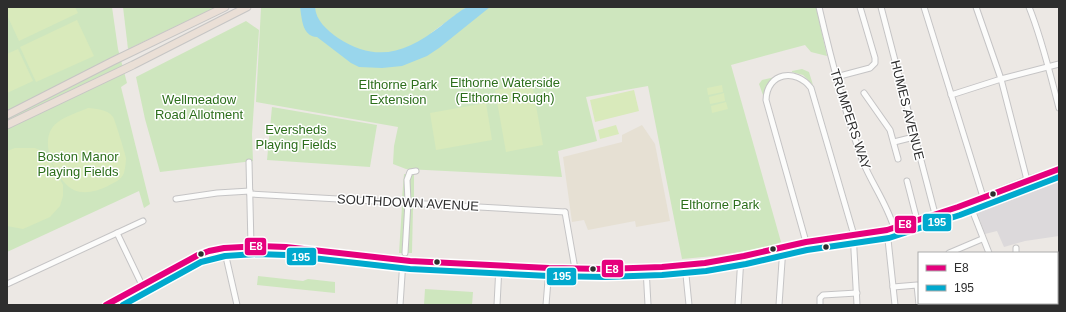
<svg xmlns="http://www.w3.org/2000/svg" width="1066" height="312" viewBox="0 0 1066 312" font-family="Arial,sans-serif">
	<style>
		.industrial { fill: #dcd9db }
		.education { fill: #e6e0d3 }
		.green { fill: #cee6be }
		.pitch { fill: #d9eabb }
		.water { fill: #99d6ec }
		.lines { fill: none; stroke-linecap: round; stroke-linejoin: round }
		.minor-casing { stroke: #c5c4c5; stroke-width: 7 }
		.major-casing { stroke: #c6c5c4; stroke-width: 8 }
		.highway-casing { stroke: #c6c5c4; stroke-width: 9 }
		.minor { stroke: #fcfcfb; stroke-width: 5 }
		.major { stroke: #e8e4d6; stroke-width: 6 }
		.highway { stroke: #eadfd6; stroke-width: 7 }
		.bus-1-casing { stroke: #fff; stroke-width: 9 }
		.bus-2-casing { stroke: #fff; stroke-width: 9 }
		.bus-1 { stroke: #e5007d; stroke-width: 6 }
		.bus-2 { stroke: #00a9ce; stroke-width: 6 }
		.bus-dot { fill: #2e2e2e; stroke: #fff; stroke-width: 1.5 }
		.labels { text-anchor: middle; stroke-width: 3; stroke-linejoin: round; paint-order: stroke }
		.park-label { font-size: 13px; fill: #2c6e1b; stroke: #fff }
		.street-label { font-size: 13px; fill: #2e2e2e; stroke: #fff }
		.line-badge { stroke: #fff; stroke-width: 1.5 }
		.badge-label { font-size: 11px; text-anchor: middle; font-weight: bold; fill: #fff }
	</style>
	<rect width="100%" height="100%" fill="#ece8e4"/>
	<polygon class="industrial" points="1056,176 1059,187 1059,236 1025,241 1004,247 997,231 985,234 974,204"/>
	<polygon class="education" points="642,125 655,144 670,221 636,227 635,221 588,230 584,220 572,222 563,157 622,142 622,135"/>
	<g class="green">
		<polygon points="7,7 112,7 118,49 127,83 121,87 150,204 144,208 139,191 7,252"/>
		<polygon points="123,7 216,7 128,49"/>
		<polygon points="264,7 467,7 431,33 476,7 816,7 827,56 811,52 805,45 731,65 781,242 765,248 714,256 682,259 648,86 586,97 597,141 558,151 562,177 406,169 393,164 394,146 398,127 256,102 261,8"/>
		<polygon points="246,21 259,30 252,134 253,161 160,172 145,119 136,77"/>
		<polygon points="802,69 809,72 813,85 803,75 792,72 792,71"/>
		<path d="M775,77C768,83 765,89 764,98L759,84L762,80Z"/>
		<polygon points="272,107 377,125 370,167 267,160"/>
		<polygon points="404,174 414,175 414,199 402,199"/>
		<polygon points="402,206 413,207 412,253 399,253"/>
		<polygon points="258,276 303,281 308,279 335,282 335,293 257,285"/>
		<polygon points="425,289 473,292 472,305 424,305"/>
	</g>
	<g class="pitch">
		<polygon points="8,7 75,7 78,13 19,41 7,15 7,8"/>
		<polygon points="77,20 94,56 36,82 20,47"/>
		<polygon points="18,49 33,81 7,93 7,54"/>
		<polygon points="532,83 543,145 506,152 495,90"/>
		<polygon points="722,85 723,92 708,95 707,88"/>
		<polygon points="634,90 639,111 595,122 590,100"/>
		<polygon points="724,93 725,101 710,104 709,97"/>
		<polygon points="726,102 728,109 712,113 711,106"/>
		<polygon points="486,103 492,140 436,150 430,113"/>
		<path d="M88,108C97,109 107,109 113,117C115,120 125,153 126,158C126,162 125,169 124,173C121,180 115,182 108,186C93,193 76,197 64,182C52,168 38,136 58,122C66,116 79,112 88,108Z"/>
		<polygon points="616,125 619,134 600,139 598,130"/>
		<polygon points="15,148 35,148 46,153 63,185 63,196 60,206 50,217 23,229 7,226 7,151"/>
	</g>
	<path class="water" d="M300,7H315C316,21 327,30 338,38C377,63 406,53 441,26C446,22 463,8 468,7C475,6 483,7 490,7L439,48L427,56L402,66L382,68L359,67L351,63L317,37C302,36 302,19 300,7Z"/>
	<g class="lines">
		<g class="minor-casing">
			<g id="minor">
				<path d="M819,7C831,59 844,111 863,162C872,184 887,204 894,228"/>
				<polyline points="881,7 935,214"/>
				<polyline points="924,7 983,197"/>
				<polyline points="976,7 1001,79 1027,180"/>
				<path d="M1029,7C1042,39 1050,74 1059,108"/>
				<polyline points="836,77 870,68 875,63 875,58 860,7"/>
				<polyline points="864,93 890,130 898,159"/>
				<polyline points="951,95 1001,79 1059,64"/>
				<polyline points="894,142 914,137"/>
				<polyline points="249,162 251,246"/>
				<polyline points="907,181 917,220"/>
				<polyline points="250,194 565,212"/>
				<polyline points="176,199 217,193 250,191"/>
				<polyline points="969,202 989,253"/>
				<polyline points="565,212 575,269"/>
				<polyline points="887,230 895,305"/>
				<polyline points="117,233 142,285"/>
				<path d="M806,242L766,100C767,72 796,68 811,88L853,232L857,305"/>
				<polyline points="224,248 237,305"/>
				<polyline points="1016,248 1016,253"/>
				<polyline points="405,253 408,202 407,180 410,172 416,171"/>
				<polyline points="949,253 982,239"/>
				<polyline points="1057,256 1059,255"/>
				<polyline points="685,265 689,305"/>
				<polyline points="646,268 648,305"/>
				<polyline points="7,284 143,221"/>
				<polyline points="893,287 917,285 919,305"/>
				<polyline points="1057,289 1059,288"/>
				<polyline points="1008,303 1009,305"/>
				<polyline points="400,305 403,260"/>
				<polyline points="497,305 499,266"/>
				<polyline points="546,305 549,268"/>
				<polyline points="738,305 741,257"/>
				<polyline points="779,305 783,247"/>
				<polyline points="820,305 820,298 823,295 857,293"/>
			</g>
		</g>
		<g class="major-casing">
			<polyline id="major" points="106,305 198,255 209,251 224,248 259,246 261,247 286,247 410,261 549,268 605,269 662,267 705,263 744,256 806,242 887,230 958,207 1027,180 1059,169"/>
		</g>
		<g class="highway-casing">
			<g id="highway">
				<polyline points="7,115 113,61 225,7"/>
				<polyline points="7,125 133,65 247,7"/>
			</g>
		</g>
		<use href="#minor" class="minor"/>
		<use href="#major" class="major"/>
		<use href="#highway" class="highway"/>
		<g class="bus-1-casing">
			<polyline id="bus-1" points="106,305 198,255 209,251 224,248 259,246 286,247 410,261 549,268 605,269 662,267 705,263 744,256 806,242 887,230 958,207 1059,169"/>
		</g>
		<g class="bus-2-casing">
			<polyline id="bus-2" points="123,305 201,262 225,256 257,254 286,255 410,269 549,276 605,277 662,275 706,271 746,264 807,250 889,238 960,215 1059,177"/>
		</g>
		<use href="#bus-1" class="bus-1"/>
		<use href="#bus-2" class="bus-2"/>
	</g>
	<g class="bus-dot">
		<circle cx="993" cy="194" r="3.5"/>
		<circle cx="826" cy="247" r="3.5"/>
		<circle cx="773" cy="249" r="3.5"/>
		<circle cx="201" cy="254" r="3.5"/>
		<circle cx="437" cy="262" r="3.5"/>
		<circle cx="593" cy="269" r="3.5"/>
	</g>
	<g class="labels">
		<g class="park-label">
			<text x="505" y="87">Elthorne Waterside<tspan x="505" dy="15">(Elthorne Rough)</tspan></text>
			<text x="398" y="89">Elthorne Park<tspan x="398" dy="15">Extension</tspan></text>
			<text x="199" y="104">Wellmeadow<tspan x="199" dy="15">Road Allotment</tspan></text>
			<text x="296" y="134">Eversheds<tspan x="296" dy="15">Playing Fields</tspan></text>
			<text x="78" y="161">Boston Manor<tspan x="78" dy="15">Playing Fields</tspan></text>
			<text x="720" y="209">Elthorne Park</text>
		</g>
		<g class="street-label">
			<text transform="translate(908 110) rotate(76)" y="5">HUMES AVENUE</text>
			<text transform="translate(851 119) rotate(72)" y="5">TRUMPERS WAY</text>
			<text transform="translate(408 202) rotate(3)" y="5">SOUTHDOWN AVENUE</text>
		</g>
	</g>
	<g class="line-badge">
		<rect x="922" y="213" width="30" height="19" rx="4" fill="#00a9ce"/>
		<rect x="894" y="215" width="23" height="19" rx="4" fill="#e5007d"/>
		<rect x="244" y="237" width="23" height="19" rx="4" fill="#e5007d"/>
		<rect x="286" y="247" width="31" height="19" rx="4" fill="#00a9ce"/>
		<rect x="601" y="259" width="23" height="19" rx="4" fill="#e5007d"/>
		<rect x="546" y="267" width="31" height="19" rx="4" fill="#00a9ce"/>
	</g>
	<g class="badge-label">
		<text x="937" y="226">195</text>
		<text x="905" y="228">E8</text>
		<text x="256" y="250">E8</text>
		<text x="301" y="261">195</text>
		<text x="612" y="273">E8</text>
		<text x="562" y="280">195</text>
	</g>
	<rect width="1066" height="312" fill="none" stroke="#2e2e2e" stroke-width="16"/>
	<rect x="918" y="252" width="140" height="52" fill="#ffffff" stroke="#ababab"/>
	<rect x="926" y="265" width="20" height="6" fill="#e5007d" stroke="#ababab"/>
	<text x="954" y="272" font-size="12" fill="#2e2e2e">E8</text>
	<rect x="926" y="285" width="20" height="6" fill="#00a9ce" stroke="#ababab"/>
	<text x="954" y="292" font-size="12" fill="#2e2e2e">195</text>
</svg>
